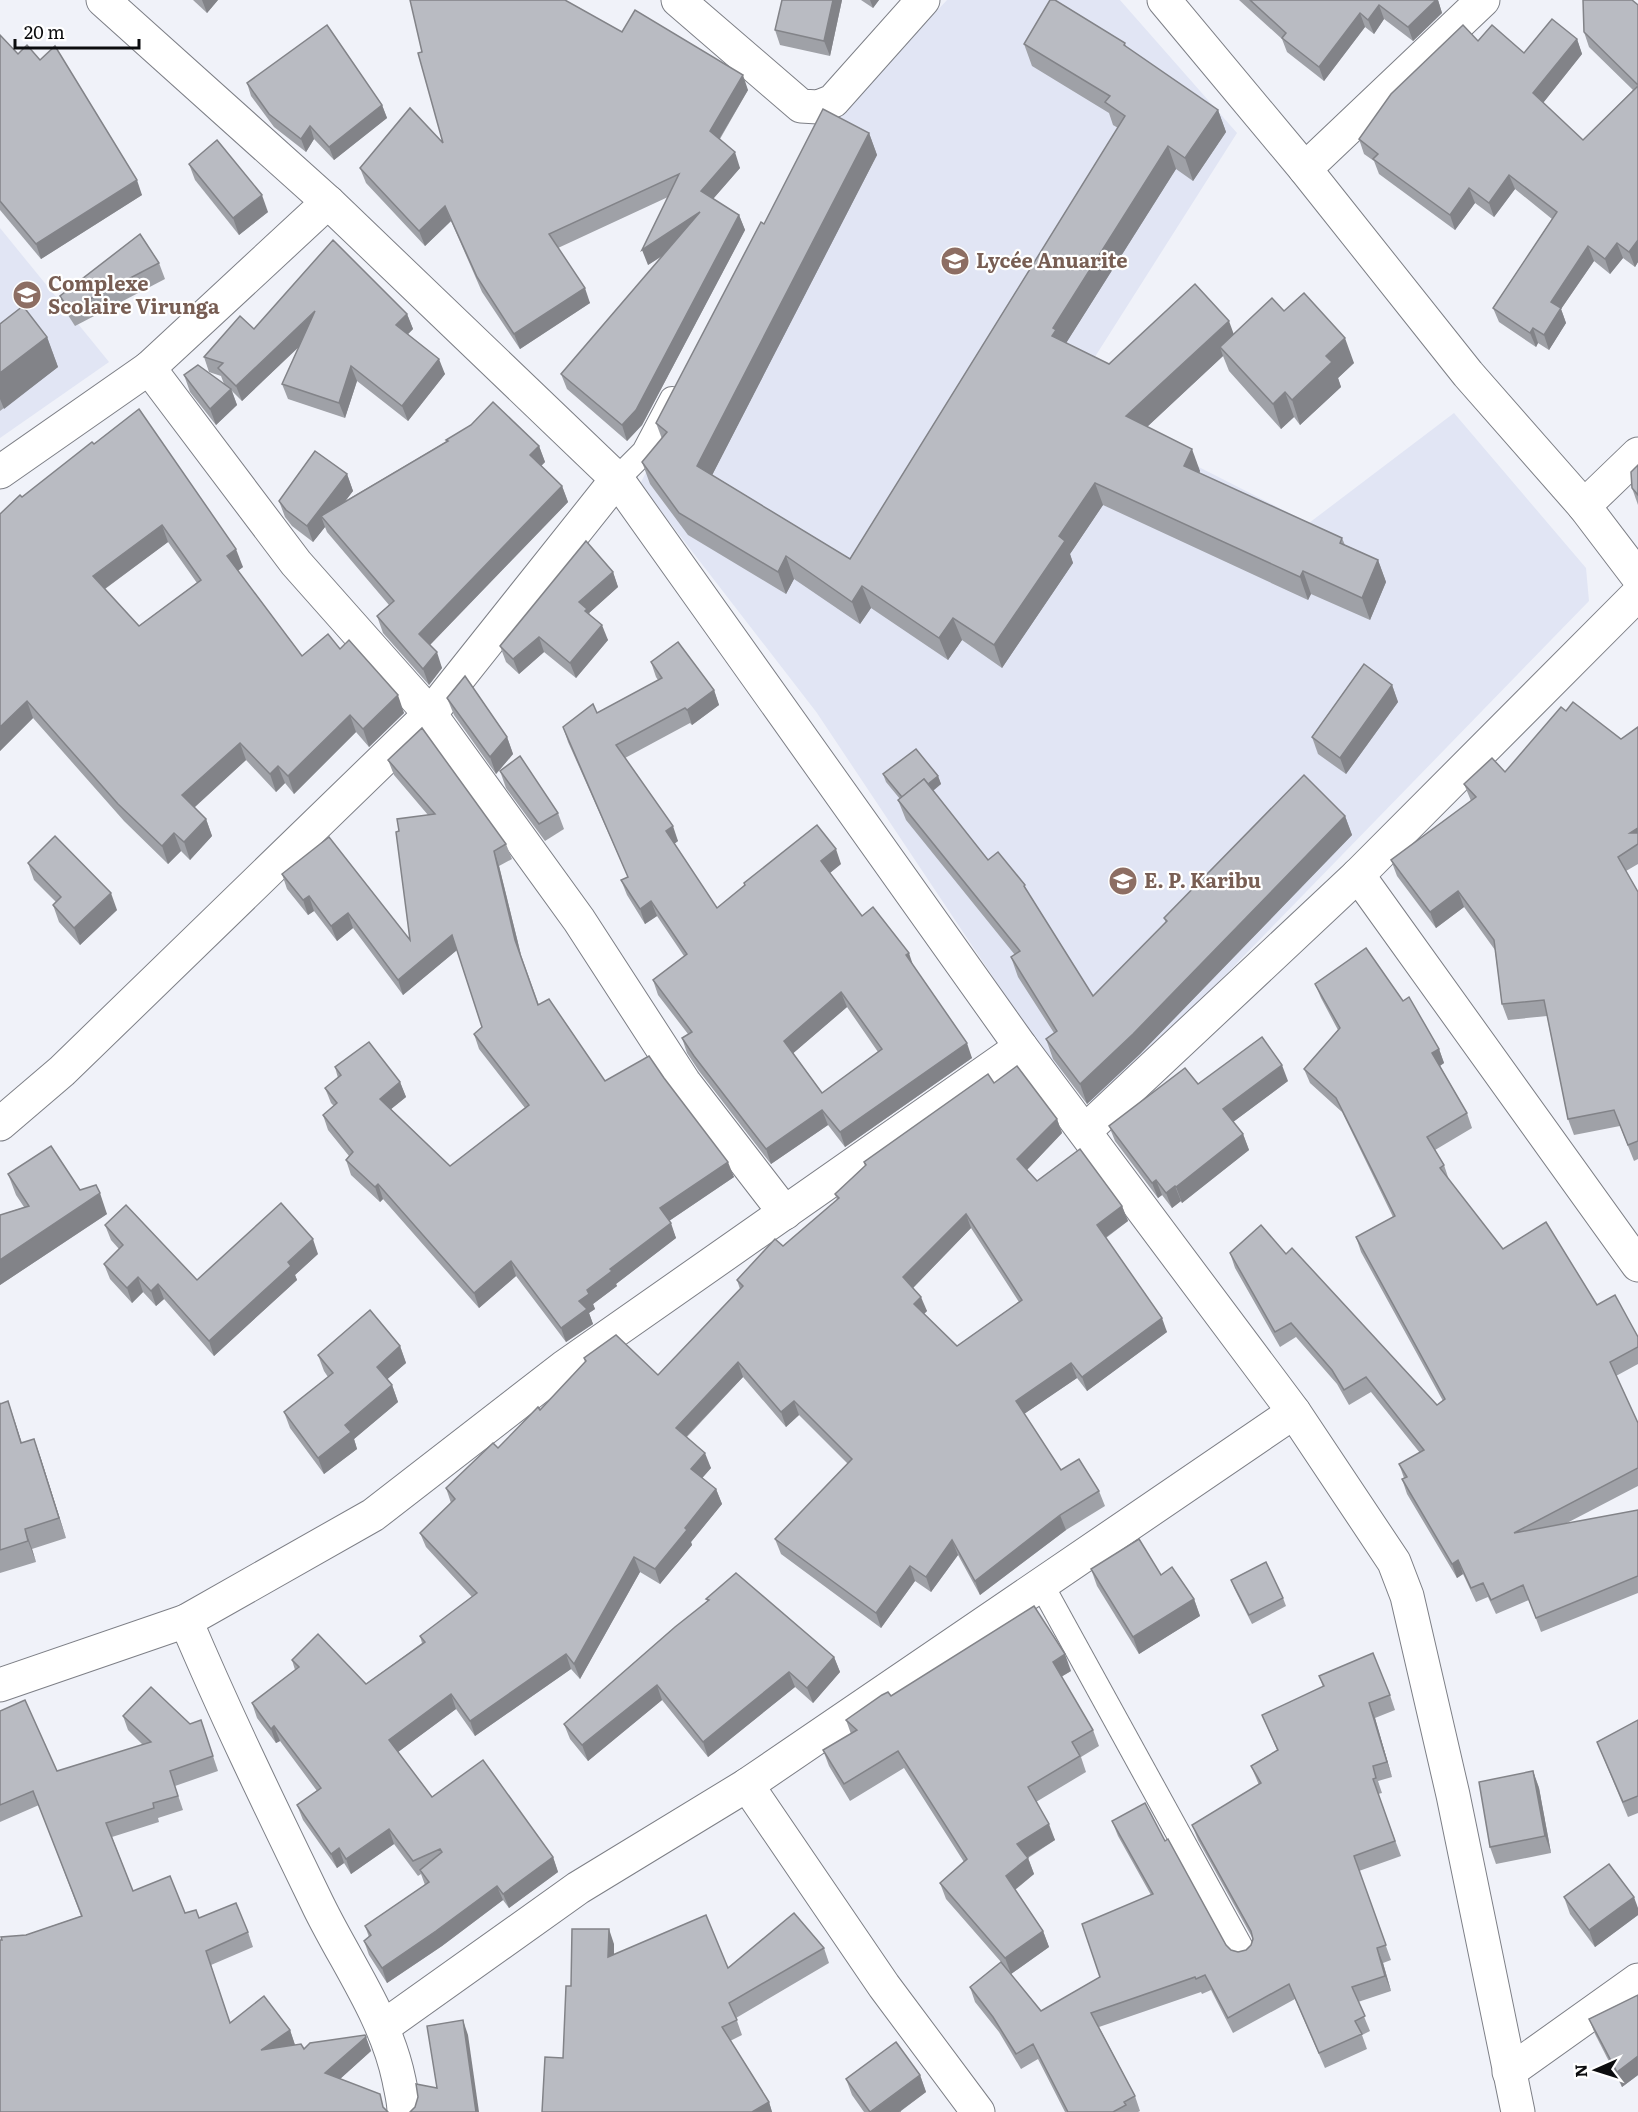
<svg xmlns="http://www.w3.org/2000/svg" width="1638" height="2112" viewBox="0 0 1638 2112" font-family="Literata,serif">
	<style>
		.built { fill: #e1e5f4 }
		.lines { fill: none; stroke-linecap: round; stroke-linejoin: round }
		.service-casing { stroke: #7d7f86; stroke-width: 26 }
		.minor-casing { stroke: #7d7f86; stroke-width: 35 }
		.service { stroke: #fff; stroke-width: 24 }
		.minor { stroke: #fff; stroke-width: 33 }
		.wall { fill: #9fa1a7; fill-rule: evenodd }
		.shaded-wall { fill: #828388 }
		.building { fill: #b9bbc2; stroke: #828388; stroke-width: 1.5; fill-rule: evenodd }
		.labels { text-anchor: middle; stroke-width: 4.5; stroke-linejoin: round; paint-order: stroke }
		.education-label { font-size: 20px; font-weight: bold; fill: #785e54; stroke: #fff; text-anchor: start }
	</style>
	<rect width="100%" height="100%" fill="#f0f2f9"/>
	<g class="built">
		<polygon points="947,0 1120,0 1237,133 1072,393 1187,461 1309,523 1454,413 1586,568 1589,601 1096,1108 1041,1049 817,713 640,484 818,138"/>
		<polygon points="0,228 109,362 0,438"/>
	</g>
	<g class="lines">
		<g class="service-casing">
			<g id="service">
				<polyline points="617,479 644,452 672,399"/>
				<polyline points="1041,1584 1244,1953"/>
			</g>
		</g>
		<g class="minor-casing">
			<g id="minor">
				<polyline points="103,0 328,202 617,479 1021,1047 1294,1412 1394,1562 1407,1596 1453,1795 1518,2112"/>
				<polyline points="678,0 801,106 818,107 833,101 923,0"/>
				<polyline points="1164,0 1305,169 1468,374 1584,506 1638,577"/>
				<polyline points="1305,169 1483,0"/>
				<polyline points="149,368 296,563 430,714 579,920 684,1082 785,1213"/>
				<polyline points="0,472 149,368 328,202"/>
				<polyline points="1584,506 1638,454"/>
				<polyline points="1358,875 1638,1265"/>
				<polyline points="0,1124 62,1071 430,714 617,479"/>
				<polyline points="1085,1131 1358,875 1638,594"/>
				<path d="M186,1621C227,1718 273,1812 319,1907C347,1964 386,2017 399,2080C401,2091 404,2101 404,2112"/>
				<polyline points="0,1685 186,1621 373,1515 564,1367 1021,1047"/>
				<polyline points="747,1785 884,1986 978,2112"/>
				<polyline points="383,2027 578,1888 747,1785 1294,1412"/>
				<polyline points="1509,2072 1638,1980"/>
			</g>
		</g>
		<use href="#service" class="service"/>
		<use href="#minor" class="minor"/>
	</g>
	<g class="wall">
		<polygon points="193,0 218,0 207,13"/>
		<polygon points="782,0 842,0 830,56 780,45 775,30"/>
		<polygon points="861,0 879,0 873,8"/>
		<polygon points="1239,0 1438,0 1442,13 1413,41 1384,19 1374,34 1365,27 1324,81 1287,52 1282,39"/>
		<polygon points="1638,5 1638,262 1635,267 1623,258 1610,274 1594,261 1561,309 1566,323 1549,350 1538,343 1536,347 1499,322 1493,308 1552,219 1515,189 1494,217 1475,203 1455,230 1379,174 1374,161 1364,154 1359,139 1478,41 1524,53 1577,39 1582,54 1543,103 1583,140 1633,90 1589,47 1584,32"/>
		<polygon points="622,32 748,90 720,139 740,168 713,199 739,215 745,230 642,425 627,441 567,389 561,374 664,255 648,265 668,197 558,248 590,303 520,349 482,292 451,221 425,246 366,183 360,168 443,143 422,52"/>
		<polygon points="0,35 142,195 41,259 0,210"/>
		<polygon points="1125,43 1126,47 1218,110 1226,132 1193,181 1176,169 1066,343 1109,364 1234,334 1284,311 1354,363 1338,378 1341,387 1300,425 1294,417 1281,429 1229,371 1223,356 1147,427 1200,471 1199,473 1342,538 1345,545 1378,560 1386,582 1370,620 1311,594 1308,600 1103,505 1070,554 1073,563 1002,668 962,640 948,660 871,608 860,624 794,579 786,594 688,535 650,484 642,462 662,439 656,423 764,224 869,133 877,155 712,475 850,559 1118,128 1113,125 1109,113 1032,66 1024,44"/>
		<polygon points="247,83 382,105 387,118 334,160 314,139 306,152 274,127 251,96"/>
		<polygon points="189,164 268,212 239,235 195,180"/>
		<polygon points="159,263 165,279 75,326 66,312 60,296"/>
		<polygon points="407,314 413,329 408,334 445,374 408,421 357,381 345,418 288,399 282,384 299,346 242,401 232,391 237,405 216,425 190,392 184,375 224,384 221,376 209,372 204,357 254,329"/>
		<polygon points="0,324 47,337 58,367 0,411"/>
		<polygon points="446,440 539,446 545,462 541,466 562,486 568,502 430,645 442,668 429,685 383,633 377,616 389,605 327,532 325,527 313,542 292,526 285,517 279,501 347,474 353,491 345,501 447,441"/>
		<path d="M94,444L243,567L238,571L302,656L340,649L404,713L369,747L356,732L294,794L285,783L276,792L246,760L194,808L206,819L212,836L190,860L181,851L168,864L124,821L33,718L0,751V514L22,497ZM168,542L197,583L139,626L105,589Z"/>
		<polygon points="1638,465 1638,505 1632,488"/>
		<polygon points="613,572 618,587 589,613 608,640 576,678 544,652 519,674 506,662 500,646"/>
		<path d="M651,662L714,690L719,705L692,725L690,723L625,758L678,841L674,844L717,908L745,886L744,883L841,864L830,873L862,916L914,967L972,1058L845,1147L828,1125L771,1164L699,1071L687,1053L682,1038L688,1034L658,995L653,980L684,956L657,916L645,924L627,895L621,880L628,877L568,742L563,727L597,713L658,680L656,677ZM847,1007L878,1052L822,1093L793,1053Z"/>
		<polygon points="1392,685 1398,702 1346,774 1318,754 1312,737"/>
		<polygon points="447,698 507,737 513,754 496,774 454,715"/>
		<polygon points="1566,711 1621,739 1638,727 1638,864 1626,871 1638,892 1638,1159 1634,1161 1620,1126 1574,1135 1568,1119 1547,1016 1508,1020 1502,1004 1495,950 1464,907 1436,928 1397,876 1391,860 1471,801 1464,784 1505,772"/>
		<polygon points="388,760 506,844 512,859 499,866 521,955 539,1005 605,1081 664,1078 734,1177 669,1221 676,1238 616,1284 617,1286 593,1304 595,1309 589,1313 593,1324 566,1342 516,1276 479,1308 383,1199 380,1202 351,1175 346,1160 349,1156 328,1130 323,1115 334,1106 331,1103 325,1088 338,1078 335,1067 400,1082 406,1097 391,1109 450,1166 525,1108 479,1049 474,1034 482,1027 457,950 403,995 353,928 337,941 314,911 308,915 287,889 282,874 410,940 428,815 394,775"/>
		<polygon points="500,771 558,813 564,829 545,841 506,788"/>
		<polygon points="883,774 938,776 941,784 933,791 988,860 1029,894 1093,996 1166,923 1164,918 1345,816 1352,835 1140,1054 1087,1104 1053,1059 1046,1039 1054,1033 1018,977 1011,957 1015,955 906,820 898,800 900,799 886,782"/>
		<polygon points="28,863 117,910 80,945 59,922 53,905 56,902 34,880"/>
		<polygon points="1315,984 1403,1001 1439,1049 1444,1063 1440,1066 1467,1113 1472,1128 1435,1150 1444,1165 1449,1180 1503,1249 1597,1305 1638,1337 1638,1364 1616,1376 1638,1423 1638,1486 1565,1524 1638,1510 1638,1593 1541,1632 1529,1600 1496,1614 1488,1597 1476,1602 1463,1574 1457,1578 1407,1494 1402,1479 1404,1478 1399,1464 1420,1453 1371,1392 1349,1405 1337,1384 1296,1337 1280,1347 1235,1268 1230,1253 1286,1254 1437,1405 1443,1401 1361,1252 1356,1237 1393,1217 1342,1112 1310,1083 1304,1069 1338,1030 1321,998"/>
		<polygon points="1288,1081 1233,1122 1243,1134 1249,1150 1182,1203 1181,1201 1172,1208 1162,1195 1158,1198 1115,1141 1109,1126 1198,1084"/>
		<path d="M994,1083L1057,1119L1062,1133L1027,1170L1037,1181L1122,1206L1128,1221L1106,1238L1167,1332L1087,1391L1077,1378L1024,1414L1061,1470L1099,1491L1105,1506L1066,1530L980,1595L958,1555L931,1592L915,1581L881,1628L781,1554L775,1539L848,1464L799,1415L786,1427L743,1377L687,1437L711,1468L702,1478L716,1489L722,1504L691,1542L692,1545L660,1584L640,1572L580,1679L571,1669L475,1736L456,1709L398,1752L432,1797L553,1857L558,1872L509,1908L503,1900L442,1946L387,1983L369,1955L364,1941L369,1937L365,1926L425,1885L421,1874L418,1876L394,1844L351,1874L344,1863L337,1868L303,1820L297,1805L317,1791L280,1741L276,1743L257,1718L252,1703L295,1670L292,1660L366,1684L422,1643L420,1636L472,1597L426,1547L420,1533L451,1503L446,1488L498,1448L540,1410L585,1362L584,1358L658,1375L740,1289L737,1280L783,1246L837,1200L835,1194L865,1166L864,1162ZM971,1228L1019,1302L957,1346L924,1314L927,1311L913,1288Z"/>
		<polygon points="8,1174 80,1190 107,1214 0,1285 0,1215 24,1207 16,1195"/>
		<polygon points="105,1225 197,1280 318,1254 295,1275 297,1280 214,1356 164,1299 156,1306 143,1292 132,1303 110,1279 104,1264 119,1249 111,1240"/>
		<polygon points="400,1346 406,1363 387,1379 392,1385 398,1402 354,1439 357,1449 324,1474 290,1428 284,1412 328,1377 324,1371 318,1355"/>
		<polygon points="0,1402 15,1422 22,1443 34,1439 41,1459 66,1538 32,1549 36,1562 0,1573"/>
		<polygon points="1091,1569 1161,1575 1194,1599 1200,1616 1139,1654 1097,1586"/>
		<polygon points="1231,1580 1283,1598 1286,1606 1252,1624 1234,1588"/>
		<polygon points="706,1599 834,1657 840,1672 813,1703 795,1687 708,1757 662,1700 588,1761 570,1739 564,1724 708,1602"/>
		<polygon points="1071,1671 1061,1677 1093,1730 1099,1746 1081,1757 1086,1772 1036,1802 1055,1840 1028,1858 1034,1874 1015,1890 1043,1931 1049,1947 1011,1974 1041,2011 1100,1977 1151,1895 1118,1836 1112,1821 1165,1841 1226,1945 1231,1950 1238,1952 1246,1950 1251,1945 1253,1939 1198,1840 1192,1825 1259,1785 1251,1766 1277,1750 1262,1715 1323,1687 1319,1676 1390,1695 1395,1710 1375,1718 1392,1777 1378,1781 1382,1793 1378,1794 1401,1856 1359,1871 1391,1960 1383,1963 1391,1991 1358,2002 1370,2031 1362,2035 1367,2049 1325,2068 1295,1999 1233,2033 1211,1990 1202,1994 1201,1992 1099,2027 1135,2096 1140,2111 1138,2112 1065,2112 1038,2059 1021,2069 999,2032 975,2002 970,1987 1001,1962 946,1899 940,1883 964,1862 904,1768 850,1801 829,1766 823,1750 851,1734 846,1720 891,1696"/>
		<polygon points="0,1711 57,1771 143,1745 128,1730 123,1716 190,1724 201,1720 218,1771 175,1786 183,1810 158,1818 159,1822 112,1837 133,1891 185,1913 248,1932 253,1947 211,1965 230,2023 290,2030 295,2045 304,2049 365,2035 371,2051 340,2079 385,2110 26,1935 81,1916 39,1805 0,1822"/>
		<polygon points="1638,1720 1638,1813 1628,1817 1597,1742"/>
		<polygon points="1533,1771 1539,1788 1551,1853 1496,1864 1490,1847"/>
		<polygon points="1564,1897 1638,1908 1638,1915 1595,1947 1570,1914"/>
		<polygon points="614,1944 614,1954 728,1968 824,1948 829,1963 736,2018 742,2035 730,2041 769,2102 772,2112 542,2112 563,2058 571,1986"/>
		<polygon points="1638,1995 1638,2075 1622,2087 1595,2034 1589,2019"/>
		<polygon points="920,2075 926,2092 901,2111 901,2112 864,2112 852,2095 846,2079"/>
	</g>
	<g class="shaded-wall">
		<polygon points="202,0 218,0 207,13"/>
		<polygon points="833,0 842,0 830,56 824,41"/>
		<polygon points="870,0 879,0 873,8"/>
		<polygon points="1432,0 1438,0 1442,13 1413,41 1408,27"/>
		<polygon points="1379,5 1384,19 1374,34 1368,20"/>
		<polygon points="1360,13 1365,27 1324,81 1319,67"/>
		<polygon points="1577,39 1582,54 1539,108 1533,93"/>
		<polygon points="743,75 748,90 715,146 710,131"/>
		<polygon points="382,105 387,118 334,160 329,147"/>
		<polygon points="1218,110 1226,132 1193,181 1185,158"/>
		<polygon points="310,126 314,139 306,152 301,139"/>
		<polygon points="869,133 877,155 705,489 697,466"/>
		<polygon points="1168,146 1176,169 1063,348 1052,336 1053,328"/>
		<polygon points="735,152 740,168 706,207 701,191"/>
		<polygon points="1509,175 1515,189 1494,217 1489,203"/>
		<polygon points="137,180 142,195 41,259 36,244"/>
		<polygon points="1469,188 1475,203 1455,230 1450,215"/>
		<polygon points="262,195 268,212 239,235 233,218"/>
		<polygon points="445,206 451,221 425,246 419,231"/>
		<polygon points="700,212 706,227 648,265 642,250"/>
		<polygon points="739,215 745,230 642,425 627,441 622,425"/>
		<polygon points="1638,240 1638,262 1635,267 1629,252"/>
		<polygon points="1617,243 1623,258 1610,274 1605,259"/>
		<polygon points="1588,246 1594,261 1561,309 1566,323 1549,350 1544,335 1551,302"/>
		<polygon points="585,288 590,303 520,349 514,334"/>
		<polygon points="315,311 321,326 242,401 236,386"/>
		<polygon points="407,314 413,329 402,340 396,325"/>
		<polygon points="1229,321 1237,343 1220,347 1223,356 1134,439 1126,416"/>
		<polygon points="1533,328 1538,343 1536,347 1530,333"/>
		<polygon points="47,337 58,367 4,409 0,399 0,373"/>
		<polygon points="1345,338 1354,363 1338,378 1341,387 1300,425 1292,400 1326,356"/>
		<polygon points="439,359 445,374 408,421 402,406"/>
		<polygon points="351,366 357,381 345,418 339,403"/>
		<polygon points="231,389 237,405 216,425 210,409"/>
		<polygon points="1285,392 1294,417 1281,429 1273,404"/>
		<polygon points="539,446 545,462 536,471 530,455"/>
		<polygon points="1192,449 1200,471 1192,488 1184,466"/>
		<polygon points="347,474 353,491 328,524 321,516 325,527 313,542 307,526"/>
		<polygon points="1095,483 1103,505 1070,554 1073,563 1002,668 994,645 1059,536"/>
		<polygon points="562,486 568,502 425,650 419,634"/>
		<polygon points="162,525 168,542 99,593 93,576"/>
		<polygon points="236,549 243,567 233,574 227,556"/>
		<polygon points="786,556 794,579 786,594 778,572"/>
		<polygon points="1378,560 1386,582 1370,620 1362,598"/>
		<polygon points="1303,571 1311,594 1308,600 1300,577"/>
		<polygon points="613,572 618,587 589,613 593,624 579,602"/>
		<polygon points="862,586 871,608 860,624 852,602"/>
		<polygon points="953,618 962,640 948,660 939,638"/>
		<polygon points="602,625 608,640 576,678 570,663"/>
		<polygon points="539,637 544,652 519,674 513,659"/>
		<polygon points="437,652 442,668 429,685 423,669"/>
		<polygon points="1392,685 1398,702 1346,774 1340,758"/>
		<polygon points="714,690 719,705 692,725 687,710"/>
		<polygon points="398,695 404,713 369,747 363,729"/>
		<polygon points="27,701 33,718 0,751 0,727"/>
		<polygon points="350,715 356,732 294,794 288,776"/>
		<polygon points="507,737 513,754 496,774 490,757"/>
		<polygon points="240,743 246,760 188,813 182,795"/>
		<polygon points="278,766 285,783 276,792 270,774"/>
		<polygon points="938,776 941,784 909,810 906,802"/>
		<polygon points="1345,816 1352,835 1140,1054 1087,1104 1080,1084"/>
		<polygon points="206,819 212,836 190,860 184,842"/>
		<polygon points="673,826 678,841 671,846 666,831"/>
		<polygon points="1638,828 1638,844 1630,833"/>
		<polygon points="174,833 181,851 168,864 162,846"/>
		<polygon points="836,849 841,864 826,876 821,861"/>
		<polygon points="494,851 499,866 521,955 515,940"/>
		<polygon points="1458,891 1464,907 1436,928 1430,912"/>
		<polygon points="111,893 117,910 80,945 74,928"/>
		<polygon points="309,896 314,911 308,915 303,900"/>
		<polygon points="651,901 657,916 645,924 640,909"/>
		<polygon points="348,913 353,928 337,941 331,926"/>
		<polygon points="452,935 457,950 403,995 398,980"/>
		<polygon points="909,953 914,968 906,955"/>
		<polygon points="841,992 847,1007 790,1056 784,1041"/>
		<polygon points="967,1043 972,1058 845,1147 840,1132"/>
		<polygon points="1439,1049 1444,1063 1438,1067 1432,1053"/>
		<polygon points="1282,1065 1288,1081 1229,1125 1223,1109"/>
		<polygon points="400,1082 406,1097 385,1114 380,1099"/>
		<polygon points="822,1110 828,1125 771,1164 766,1149"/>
		<polygon points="1057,1119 1062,1133 1023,1174 1017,1159"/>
		<polygon points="1243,1134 1249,1150 1182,1203 1176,1187"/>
		<polygon points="728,1162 734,1177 666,1223 660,1208"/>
		<polygon points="1156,1180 1162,1195 1158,1198 1152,1183"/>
		<polygon points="378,1184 383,1199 380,1202 375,1187"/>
		<polygon points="1175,1186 1181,1201 1172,1208 1166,1193"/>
		<polygon points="100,1193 107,1214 0,1285 0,1260"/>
		<polygon points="1122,1206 1128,1221 1102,1240 1097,1225"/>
		<polygon points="966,1214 971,1228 909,1292 903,1277"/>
		<polygon points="671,1223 676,1238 616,1284 617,1286 593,1304 595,1309 589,1313 593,1324 566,1342 561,1328 587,1290 610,1269"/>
		<polygon points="313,1239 318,1254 295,1275 297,1280 214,1356 209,1341 288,1262"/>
		<polygon points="511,1261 516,1276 479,1308 474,1293"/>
		<polygon points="138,1277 143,1292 132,1303 127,1288"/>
		<polygon points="158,1284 164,1299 156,1306 151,1291"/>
		<polygon points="921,1297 927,1311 919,1318 914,1304"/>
		<polygon points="1162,1318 1167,1332 1087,1391 1082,1377"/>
		<polygon points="400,1346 406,1363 383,1383 377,1367"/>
		<polygon points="738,1362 743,1377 681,1442 676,1428"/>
		<polygon points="1071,1363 1077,1378 1021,1416 1016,1401"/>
		<polygon points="392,1385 398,1402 354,1439 357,1449 324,1474 318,1458 345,1425"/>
		<polygon points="8,1401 15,1422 28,1464 21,1443"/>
		<polygon points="794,1401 799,1415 786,1427 781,1412"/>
		<polygon points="34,1439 41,1459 66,1538 59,1518"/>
		<polygon points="705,1453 711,1468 697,1484 691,1469"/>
		<polygon points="716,1489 722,1504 691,1542 692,1545 660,1584 655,1569 685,1528"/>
		<polygon points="1060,1515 1066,1530 980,1595 975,1581"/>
		<polygon points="25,1529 32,1549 36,1562 28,1541"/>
		<polygon points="952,1540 958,1555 931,1592 926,1577"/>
		<polygon points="634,1557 640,1572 580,1679 574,1664"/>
		<polygon points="1458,1560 1463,1574 1457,1578 1452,1564"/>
		<polygon points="910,1566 915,1581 881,1628 876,1613"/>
		<polygon points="1194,1599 1200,1616 1139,1654 1133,1637"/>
		<polygon points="566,1654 571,1669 475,1736 470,1721"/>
		<polygon points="1065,1654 1071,1671 1059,1678 1053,1662"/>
		<polygon points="834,1657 840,1672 813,1703 807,1688"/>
		<polygon points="789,1672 795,1687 708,1757 703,1742"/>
		<polygon points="657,1685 662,1700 588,1761 582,1745"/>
		<polygon points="451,1694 456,1709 394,1755 389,1740"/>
		<polygon points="1369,1703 1375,1718 1392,1777 1387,1762"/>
		<polygon points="274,1726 280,1741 276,1743 271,1729"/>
		<polygon points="1533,1771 1539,1788 1551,1853 1545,1836"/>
		<polygon points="1049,1824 1055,1840 1023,1860 1017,1844"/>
		<polygon points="389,1829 394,1844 351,1874 346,1859"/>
		<polygon points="339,1848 344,1863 337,1868 331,1854"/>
		<polygon points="553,1857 558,1872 509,1908 503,1894"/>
		<polygon points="1028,1858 1034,1874 1012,1892 1006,1876"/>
		<polygon points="497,1886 503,1900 442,1946 387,1983 382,1968"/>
		<polygon points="1634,1897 1638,1908 1638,1915 1595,1947 1589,1930"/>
		<polygon points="609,1929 614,1944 614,1972 608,1957"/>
		<polygon points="1043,1931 1049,1947 1011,1974 1005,1958"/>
		<polygon points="1377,1948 1383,1963 1391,1991 1385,1976"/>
		<polygon points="463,2020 468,2035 479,2112 476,2112"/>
		<polygon points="290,2030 295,2045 261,2050"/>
		<polygon points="366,2037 371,2051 330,2088 325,2073"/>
		<polygon points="1638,2056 1638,2075 1622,2087 1617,2072"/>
		<polygon points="920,2075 926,2092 899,2112 871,2112"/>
		<polygon points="769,2102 772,2112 752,2112"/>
	</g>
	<g class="building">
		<polygon points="410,0 565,0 622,32 635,10 743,75 710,131 735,152 701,191 739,215 636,410 622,425 561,374 700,212 642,250 679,174 549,234 585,288 514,334 477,277 445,206 419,231 360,168 410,108 443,143 418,53 422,52"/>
		<polygon points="782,0 833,0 824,41 775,30"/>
		<polygon points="1050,0 1055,0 1125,43 1124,45 1218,110 1185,158 1168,146 1053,328 1056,330 1052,336 1109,364 1195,284 1229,321 1126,416 1192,449 1184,466 1342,538 1340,543 1378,560 1362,598 1303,571 1300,577 1095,483 1059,536 1065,541 994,645 953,618 939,638 862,586 852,602 786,556 778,572 679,513 642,462 667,432 656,423 761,222 764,224 823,109 869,133 697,466 850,559 1125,116 1105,102 1110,96 1024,44"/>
		<polygon points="1250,0 1436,0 1408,27 1379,5 1368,20 1360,13 1319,67 1282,38 1286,33"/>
		<polygon points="1583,0 1632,0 1638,5 1638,85 1584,32"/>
		<polygon points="1552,19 1577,39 1533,93 1583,140 1638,86 1638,240 1629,252 1617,243 1605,259 1588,246 1551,302 1561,308 1544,335 1533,328 1530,333 1493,308 1557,212 1509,175 1489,203 1469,188 1450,215 1373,159 1378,154 1359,139 1391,94 1463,25 1478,41 1492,25 1524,53"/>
		<polygon points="327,25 382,105 329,147 310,126 301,139 269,114 247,83"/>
		<polygon points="0,35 18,54 27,45 40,60 55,46 137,180 36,244 0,201"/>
		<polygon points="217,140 262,195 233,218 189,164"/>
		<polygon points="140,234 159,263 69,310 60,296"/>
		<polygon points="333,240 407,314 396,325 439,359 402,406 351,366 339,403 282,384 315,311 236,386 218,368 223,363 204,357 240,316 254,329"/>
		<polygon points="1304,293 1345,338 1326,356 1332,362 1292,400 1285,392 1273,404 1220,347 1272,298 1284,311"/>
		<polygon points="23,306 47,337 0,373 0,324"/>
		<polygon points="198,365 231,389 210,409 184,375"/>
		<polygon points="493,402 539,446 530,455 562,486 419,634 437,652 423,669 377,616 394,601 321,516 448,441 446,440 471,425"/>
		<path d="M139,409L236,549L227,556L302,656L328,634L340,649L349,640L398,695L363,729L350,715L288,776L278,766L270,774L240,743L182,795L206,819L184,842L174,833L162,846L118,804L27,701L0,727V514L20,495L22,497L92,442L94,444ZM162,525L201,580L139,626L93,576Z"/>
		<polygon points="315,451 347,474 307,526 286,510 279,501"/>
		<polygon points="1638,465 1638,495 1632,488 1631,472"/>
		<polygon points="586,541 613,572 579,602 587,609 585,611 602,625 570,663 539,637 513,659 500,646"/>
		<path d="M678,642L714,690L687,710L685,708L616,745L673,826L666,831L717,908L745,885L744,883L817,825L836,849L821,861L862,916L873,907L909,953L906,955L967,1043L840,1132L822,1110L766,1149L694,1056L682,1038L692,1032L653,980L687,954L651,901L640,909L621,880L628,877L563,727L593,704L597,713L662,678L651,662ZM841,992L882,1049L822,1093L784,1041Z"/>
		<polygon points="1364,664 1392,685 1340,758 1312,737"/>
		<polygon points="465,676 507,737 490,757 447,698"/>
		<polygon points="1573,702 1621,739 1638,727 1638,828 1630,833 1638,833 1638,844 1618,857 1638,892 1638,1141 1628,1145 1614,1110 1568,1119 1544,1000 1502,1004 1494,940 1458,891 1430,912 1391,860 1476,797 1464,784 1492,758 1505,772 1561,707 1566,711"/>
		<polygon points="422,728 506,844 494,851 515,940 538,1005 549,999 605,1081 649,1056 664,1078 728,1162 660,1208 671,1223 610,1269 612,1271 587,1290 589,1294 579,1301 587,1309 561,1328 511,1261 474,1293 378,1184 375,1187 346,1160 353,1152 323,1115 337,1103 325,1088 341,1075 335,1067 369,1042 400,1082 380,1099 450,1166 529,1105 474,1034 482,1027 452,935 398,980 348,913 331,926 309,896 303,900 282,874 329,837 410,940 396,832 399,831 397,819 435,814 388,760"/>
		<polygon points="916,749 938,776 928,784 924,779 902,797 883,774"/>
		<polygon points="520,756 558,813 539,824 500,771"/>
		<polygon points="1304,775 1345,816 1133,1034 1080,1084 1046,1039 1057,1031 1011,957 1020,951 898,800 924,779 988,860 998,852 1025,885 1024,886 1093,996 1167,921 1164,918"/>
		<polygon points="55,836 111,893 74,928 53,905 61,897 28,863"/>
		<polygon points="1366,948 1403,1001 1409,997 1439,1049 1432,1053 1467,1113 1427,1137 1444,1165 1440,1168 1503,1249 1546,1222 1597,1305 1615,1295 1638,1337 1638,1347 1610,1362 1638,1423 1638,1468 1514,1533 1638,1510 1638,1576 1536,1618 1523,1585 1491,1600 1483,1583 1471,1588 1458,1560 1452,1564 1402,1479 1407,1477 1399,1464 1424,1450 1366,1377 1344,1390 1332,1370 1291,1323 1275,1332 1230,1253 1261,1225 1286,1254 1292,1248 1437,1405 1445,1399 1356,1237 1395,1216 1336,1098 1304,1069 1340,1028 1315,984"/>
		<polygon points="1262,1037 1282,1065 1223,1109 1243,1134 1176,1187 1175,1186 1166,1193 1156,1180 1152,1183 1109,1126 1185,1068 1198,1084"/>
		<path d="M1017,1066L1057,1119L1017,1159L1037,1181L1080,1149L1122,1206L1097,1225L1162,1318L1082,1377L1071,1363L1016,1401L1061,1470L1079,1459L1099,1491L1060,1515L975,1581L952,1540L926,1577L910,1566L876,1613L775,1539L852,1459L794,1401L781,1412L738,1362L676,1428L705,1453L691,1469L716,1489L685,1528L687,1530L655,1569L634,1557L574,1664L566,1654L470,1721L451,1694L389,1740L432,1797L483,1760L553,1857L503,1894L497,1886L436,1931L382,1968L364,1941L371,1935L365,1926L429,1882L420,1870L442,1852L440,1849L413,1861L389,1829L346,1859L339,1848L331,1854L297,1805L321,1788L274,1726L271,1729L252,1703L299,1667L292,1660L318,1634L366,1684L425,1642L420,1636L477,1593L420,1533L455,1499L446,1488L493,1443L498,1448L538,1407L540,1410L586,1361L584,1358L616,1335L658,1375L743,1286L737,1280L775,1239L783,1246L839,1198L835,1194L866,1165L864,1162L988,1074L994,1083ZM966,1214L1022,1300L957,1346L914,1304L921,1297L903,1277Z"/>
		<polygon points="51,1146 80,1190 96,1185 100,1193 0,1260 0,1215 29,1206 8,1174"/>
		<polygon points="281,1203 313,1239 288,1262 291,1266 209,1341 158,1284 151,1291 138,1277 127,1288 104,1264 123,1245 105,1225 126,1205 197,1280"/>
		<polygon points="370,1310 400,1346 377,1367 392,1385 345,1425 351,1432 318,1458 284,1412 333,1373 318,1355"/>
		<polygon points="8,1401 21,1443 34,1439 59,1518 25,1529 28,1541 0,1550 0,1404"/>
		<polygon points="1139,1539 1161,1575 1172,1567 1194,1599 1133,1637 1091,1569"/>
		<polygon points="1266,1562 1283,1598 1249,1615 1231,1580"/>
		<polygon points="736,1573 834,1657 807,1688 789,1672 703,1742 657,1685 582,1745 564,1724 675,1627 709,1600 706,1599"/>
		<polygon points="1034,1606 1065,1654 1053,1662 1093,1730 1072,1742 1080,1756 1028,1787 1049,1824 1017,1844 1028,1858 1006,1876 1043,1931 1005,1958 940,1883 967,1859 898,1751 844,1784 823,1750 857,1730 846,1720 882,1695 888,1692 891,1696"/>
		<polygon points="1373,1653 1390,1695 1369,1703 1387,1762 1373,1766 1376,1778 1373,1779 1395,1841 1354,1856 1386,1945 1377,1948 1385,1976 1352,1987 1365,2016 1355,2021 1362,2034 1319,2053 1289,1984 1228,2018 1205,1975 1196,1979 1195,1977 1091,2013 1135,2096 1124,2102 1126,2105 1113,2112 1068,2112 1033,2044 1016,2054 993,2017 970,1987 1001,1962 1041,2011 1100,1977 1082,1924 1153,1894 1112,1821 1145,1803 1165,1841 1168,1839 1226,1945 1231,1950 1238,1952 1246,1950 1251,1945 1253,1939 1251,1931 1192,1825 1261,1783 1251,1766 1278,1750 1262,1715 1324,1686 1319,1676"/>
		<polygon points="151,1687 190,1724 201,1720 213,1756 170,1771 178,1796 153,1803 154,1808 106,1823 133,1891 170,1876 185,1913 196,1910 199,1918 236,1903 248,1932 206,1951 230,2023 264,1996 290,2030 261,2050 301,2044 304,2049 310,2043 365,2035 366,2037 325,2073 380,2094 383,2107 388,2112 0,2112 0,1940 2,1940 1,1937 26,1935 82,1916 33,1791 0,1805 0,1711 25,1700 57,1771 151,1742 123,1716"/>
		<polygon points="1638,1720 1638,1796 1623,1802 1597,1742"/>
		<polygon points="1533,1771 1545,1836 1490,1847 1479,1782"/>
		<polygon points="1609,1864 1634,1897 1589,1930 1564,1897"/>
		<polygon points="794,1913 824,1948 729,2003 737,2020 722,2027 769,2102 752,2112 542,2112 545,2057 563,2058 566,1986 571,1986 572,1929 609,1929 608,1957 706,1915 728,1968"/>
		<polygon points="1638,1995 1638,2056 1617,2072 1589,2019"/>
		<polygon points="463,2020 476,2112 410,2112 415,2107 418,2097 416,2084 437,2088 427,2026"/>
		<polygon points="896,2042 920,2075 870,2112 846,2079"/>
	</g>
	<defs>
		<g id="school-disc" transform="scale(1.5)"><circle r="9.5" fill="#8d6e63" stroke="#fff"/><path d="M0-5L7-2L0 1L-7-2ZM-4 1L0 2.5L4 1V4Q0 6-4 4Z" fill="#fff"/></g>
	</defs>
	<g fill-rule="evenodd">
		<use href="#school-disc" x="955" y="261"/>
		<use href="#school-disc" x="27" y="295"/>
		<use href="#school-disc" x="1123" y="881"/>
	</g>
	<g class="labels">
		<g class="education-label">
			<text x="976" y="268">Lycée Anuarite</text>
			<text x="48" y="291">Complexe<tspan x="48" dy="23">Scolaire Virunga</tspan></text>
			<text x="1144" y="888">E. P. Karibu</text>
		</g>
	</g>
	<g transform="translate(1596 2070) rotate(267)" stroke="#ffffff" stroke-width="4.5" paint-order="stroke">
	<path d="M0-4.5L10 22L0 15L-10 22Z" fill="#0c0d0f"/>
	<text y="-9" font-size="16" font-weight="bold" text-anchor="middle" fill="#0c0d0f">N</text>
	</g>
	<path d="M15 39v9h124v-9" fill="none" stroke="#0c0d0f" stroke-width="3"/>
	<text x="24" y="39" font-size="18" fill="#0c0d0f" stroke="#ffffff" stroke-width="4.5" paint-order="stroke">20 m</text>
</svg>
